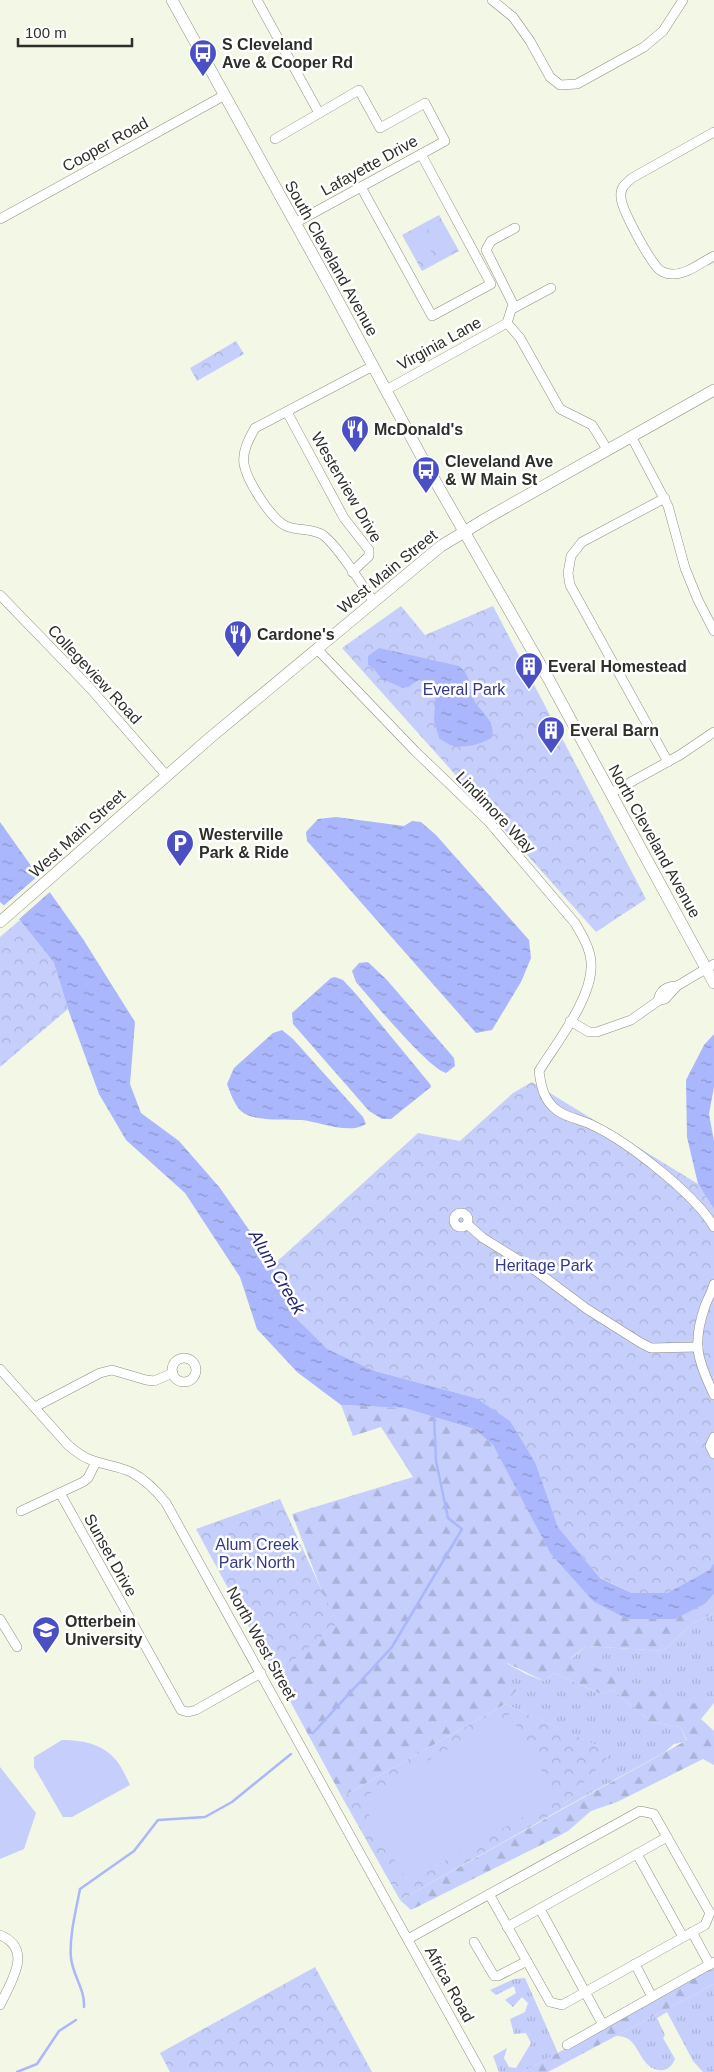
<svg xmlns="http://www.w3.org/2000/svg" width="714" height="2072" viewBox="0 0 714 2072" font-family="Helvetica,sans-serif">
	<style>
		.grass { fill: url(#grass-tufts) }
		.forest { fill: url(#forest-firs) }
		.park { fill: url(#park-crowns) }
		.garden { fill: #c6cffb }
		.water { fill: url(#water-ripples) }
		.pier { fill: #f3f7e5 }
		.lines { fill: none; stroke-linecap: round; stroke-linejoin: round }
		.stream { stroke: #aab7fc; stroke-width: 2.5 }
		.minor-casing { stroke: #8c9080; stroke-width: 10 }
		.major-casing { stroke: #8c9080; stroke-width: 12 }
		.minor { stroke: #fff; stroke-width: 9 }
		.major { stroke: #fff; stroke-width: 11 }
		.labels { text-anchor: middle; stroke-width: 5; stroke-linejoin: round; paint-order: stroke }
		.poi-label { font-size: 16px; font-weight: bold; fill: #2d2f28; stroke: #fff; text-anchor: start }
		.street-label { font-size: 16px; fill: #2d2f28; stroke: #fff }
		.park-label { font-size: 16px; fill: #343988; stroke: #fff }
		.water-label { font-size: 18px; font-style: italic; fill: #242572; stroke: #fff }
	</style>
	<defs>
		<pattern id="grass-tufts" width="24" height="20" patternUnits="userSpaceOnUse" patternTransform="scale(1.25)"><rect width="24" height="20" fill="#c6cffb"/><path d="M3 7l-1-3M5 7V3M7 7l1-3M15 17l-1-3M17 17v-4M19 17l1-3" fill="none" stroke="#aab2d7"/></pattern>
		<pattern id="forest-firs" width="22" height="20" patternUnits="userSpaceOnUse" patternTransform="scale(1.25)"><rect width="22" height="20" fill="#c6cffb"/><path d="M5 1l3.5 6h-7zM16 11l3.5 6h-7z" fill="#aab2d7"/></pattern>
		<pattern id="park-crowns" width="20" height="18" patternUnits="userSpaceOnUse" patternTransform="scale(1.25)"><rect width="20" height="18" fill="#c6cffb"/><path d="M2 6a3 3 0 1 1 6 0M12 15a3 3 0 1 1 6 0" fill="none" stroke="#aab2d7"/></pattern>
		<pattern id="water-ripples" width="26" height="14" patternUnits="userSpaceOnUse" patternTransform="scale(1.25)"><rect width="26" height="14" fill="#aab7fc"/><path d="M2 4q2-2 4 0t4 0M15 11q2-2 4 0t4 0" fill="none" stroke="#8b95cc"/></pattern>
	</defs>
	<rect width="100%" height="100%" fill="#f3f7e5"/>
	<g class="grass">
		<polygon points="714,1613 714,1697 688,1706 571,1659 586,1646 663,1651 693,1623"/>
		<polygon points="506,1663 526,1674 544,1681 554,1673 601,1694 613,1690 651,1722 680,1727 687,1741 674,1744 665,1752 560,1810 611,1752 505,1704 517,1688 506,1685"/>
		<polygon points="525,1978 558,2053 523,2072 499,2072 493,2056 507,2048 504,2058 509,2067 516,2068 531,2043 526,2033 514,2034 510,2019 525,2012 528,2003 522,1997 513,2007 505,2000 516,1993 514,1986 496,1995 490,1990 514,1979"/>
		<path d="M714,1984V2072H703L693,2061L667,2012L657,2018L665,2035L663,2038L675,2059C673,2064 670,2068 664,2070C644,2072 641,2051 631,2041C627,2037 621,2036 616,2036Z"/>
	</g>
	<g class="forest">
		<polygon points="341,1405 404,1408 474,1429 493,1445 517,1488 593,1601 706,1603 714,1594 714,1613 693,1623 663,1651 586,1646 571,1658 688,1705 714,1697 714,1703 701,1719 714,1731 714,1765 703,1759 617,1802 591,1811 568,1831 557,1837 411,1910 400,1900 687,1740 680,1727 651,1722 613,1690 601,1694 554,1673 544,1681 507,1663 506,1684 518,1688 505,1704 342,1797 272,1668 335,1625 292,1514 413,1477 381,1427 353,1436"/>
		<polygon points="714,1967 714,1984 548,2072 523,2072"/>
	</g>
	<g class="park">
		<polygon points="439,215 459,251 422,271 402,235"/>
		<polygon points="236,341 244,354 197,381 190,368"/>
		<polygon points="401,606 425,635 493,606 646,899 596,932 342,648"/>
		<polygon points="20,920 54,963 68,1009 0,1067 0,937"/>
		<polygon points="532,1082 698,1184 714,1209 714,1563 709,1570 667,1593 632,1593 599,1577 558,1527 536,1464 476,1398 375,1371 326,1349 297,1319 271,1267 418,1133 460,1141 513,1093"/>
		<polygon points="280,1499 337,1624 275,1675 196,1529"/>
		<polygon points="505,1704 612,1752 560,1810 400,1900 342,1797"/>
		<polygon points="315,1967 372,2072 170,2072 160,2053"/>
	</g>
	<g class="garden">
		<polygon points="434,220 436,224 439,223 452,247 450,248 452,252 446,255 443,252 441,253 428,229 430,227 428,224"/>
		<polygon points="421,233 434,257 423,263 410,239"/>
		<polygon points="510,1714 557,1798 407,1882 360,1799"/>
		<path d="M62,1740C82,1740 103,1744 116,1760C122,1767 126,1777 130,1785L72,1817H63L34,1767V1757Z"/>
		<polygon points="0,1767 36,1813 24,1849 0,1859"/>
	</g>
	<g class="water">
		<path d="M379,648L459,666C473,679 467,683 473,698C479,712 496,719 492,737C483,744 466,748 454,746C449,745 443,741 439,738L434,720L436,687L419,680L408,687L403,688L382,679L373,668L368,665V656Z"/>
		<polygon points="336,817 404,826 412,821 421,822 436,835 529,940 531,958 521,982 492,1030 476,1033 307,841 306,832 318,819"/>
		<polygon points="0,822 83,939 135,1022 130,1084 141,1113 179,1141 220,1188 263,1250 297,1319 327,1349 375,1371 476,1398 510,1421 536,1464 558,1527 600,1578 632,1593 667,1593 709,1570 714,1563 714,1594 706,1603 675,1619 627,1619 593,1601 551,1554 493,1445 474,1429 404,1408 341,1405 297,1372 257,1329 240,1277 185,1193 126,1140 99,1094 68,1009 54,963 20,920 0,902"/>
		<path d="M368,962L387,980L454,1058L455,1066L446,1073C428,1068 372,1000 356,982L352,971L359,963Z"/>
		<polygon points="335,977 343,980 356,994 430,1084 431,1087 391,1119 382,1119 369,1111 293,1024 292,1013 331,978"/>
		<path d="M282,1030L293,1039L363,1117L366,1124C348,1135 321,1122 302,1120C286,1119 252,1122 241,1111C234,1104 230,1092 227,1084L234,1068L273,1033Z"/>
		<polygon points="714,1034 714,1087 709,1114 714,1141 714,1209 698,1184 687,1137 686,1080 704,1045"/>
	</g>
	<polygon class="pier" points="39,875 51,891 17,921 2,907"/>
	<g class="lines">
		<g class="stream">
			<polyline points="313,1733 392,1647 462,1529 448,1518 436,1461 434,1415"/>
			<path d="M84,2007C85,1989 73,1976 71,1958C69,1937 76,1910 80,1889L134,1851L158,1820L205,1817L232,1802L291,1754"/>
			<polyline points="17,2072 37,2064 59,2031 76,2020"/>
		</g>
		<g class="minor-casing">
			<g id="minor">
				<polyline points="257,0 319,113"/>
				<polyline points="492,0 513,17 530,41 550,77 560,85 577,84 644,47 663,31 683,0"/>
				<path d="M714,132L632,178C625,184 620,188 621,197C621,209 647,255 656,266C659,271 666,274 672,274C686,275 702,262 714,256"/>
				<polyline points="275,139 359,90 380,128 425,103 445,141 295,223"/>
				<polyline points="361,187 432,316 491,284 421,154"/>
				<polyline points="0,219 225,95"/>
				<polyline points="512,309 551,288"/>
				<polyline points="507,323 520,338 560,409 592,425 607,449"/>
				<polyline points="507,323 513,304 486,250 491,241 515,228"/>
				<path d="M373,366L255,428C249,439 242,451 244,464C247,481 271,519 286,526C297,531 313,528 323,535C339,547 361,584 374,602"/>
				<polyline points="386,390 507,323"/>
				<polyline points="287,412 344,518 369,550 369,556 352,572"/>
				<polyline points="631,436 668,506 685,568 698,600 714,631"/>
				<polyline points="665,498 582,542 571,556 568,573 570,585 668,762"/>
				<polyline points="0,595 90,688 166,775"/>
				<path d="M317,649L415,751L489,822L575,923C582,935 590,948 591,962C594,996 557,1042 539,1071C541,1087 544,1101 558,1111C568,1118 583,1120 594,1126C628,1142 696,1195 714,1227"/>
				<polyline points="611,793 680,755 714,732"/>
				<path d="M658,1001C660,990 666,986 677,986"/>
				<polyline points="570,1021 589,1032 597,1032 631,1020 658,1001 665,999 677,986 714,964"/>
				<circle cx="461" cy="1220" r="7"/>
				<polyline points="467,1224 483,1238 536,1271 587,1309 641,1343 651,1348 698,1347"/>
				<path d="M714,1284C712,1292 708,1298 705,1306C692,1344 697,1359 714,1395"/>
				<circle cx="184" cy="1370" r="12"/>
				<path d="M0,1369L68,1445C75,1451 82,1457 91,1460C104,1465 118,1466 131,1472C146,1480 156,1490 166,1503L481,2072"/>
				<polyline points="35,1407 100,1373 112,1370 146,1380 154,1381 173,1373"/>
				<polyline points="714,1437 710,1446 714,1454"/>
				<polyline points="60,1493 181,1710 188,1712 196,1710 261,1673"/>
				<polyline points="21,1511 83,1482 88,1478 96,1462"/>
				<polyline points="0,1619 17,1647"/>
				<polyline points="637,1854 683,1937"/>
				<polyline points="540,1909 603,2025"/>
				<polyline points="507,1927 667,1837"/>
				<polyline points="692,1932 710,1965"/>
				<path d="M0,1935C34,1949 11,1982 0,2005"/>
				<polyline points="408,1939 640,1811 654,1814 710,1913 705,1925 562,2005 550,2002 489,1894"/>
				<polyline points="474,1942 494,1976 498,1976 527,1961"/>
				<polyline points="635,1964 652,1997"/>
				<polyline points="567,2045 714,1962"/>
			</g>
		</g>
		<g class="major-casing">
			<g id="major">
				<polyline points="172,0 329,284 426,465 548,678 714,983"/>
				<polyline points="0,922 211,737 441,546 487,518 714,390"/>
			</g>
		</g>
		<use href="#minor" class="minor"/>
		<use href="#major" class="major"/>
	</g>
	<defs>
		<g id="bus-pin" transform="scale(1.4375)"><path d="M0 17L-7.5 6A9.5 9.5 0 1 1 7.5 6Z" fill="#4a4fc4" stroke="#fff"/><path d="M-5-6H5V4H4V6H2V4H-2V6H-4V4H-5ZM-3.5-4V0h7V-4ZM-3.5 1.2v1.5H-2V1.2ZM2 1.2v1.5H3.5V1.2Z" fill="#fff"/></g>
		<g id="restaurant-pin" transform="scale(1.4375)"><path d="M0 17L-7.5 6A9.5 9.5 0 1 1 7.5 6Z" fill="#4a4fc4" stroke="#fff"/><path d="M-5-6h1v4h1v-4h1v4h1v-4h1v5L-1.5 .5V6h-2V.5L-5-1ZM5-6V6H3V1.5H1.5Q1.5-4 5-6Z" fill="#fff"/></g>
		<g id="building-pin" transform="scale(1.4375)"><path d="M0 17L-7.5 6A9.5 9.5 0 1 1 7.5 6Z" fill="#4a4fc4" stroke="#fff"/><path d="M-4-6H4V6H1V3H-1V6H-4ZM-2.5-4.3h1.7v1.8h-1.7ZM.8-4.3h1.7v1.8H.8ZM-2.5-1h1.7V.8h-1.7ZM.8-1h1.7V.8H.8Z" fill="#fff"/></g>
		<g id="parking-pin" transform="scale(1.4375)"><path d="M0 17L-7.5 6A9.5 9.5 0 1 1 7.5 6Z" fill="#4a4fc4" stroke="#fff"/><path d="M-3.5-5.5H1a3.5 3.5 0 0 1 0 7H-1V5.5H-3.5ZM-1-3.4V-.6H.8a1.4 1.4 0 0 0 0-2.8Z" fill="#fff"/></g>
		<g id="university-pin" transform="scale(1.4375)"><path d="M0 17L-7.5 6A9.5 9.5 0 1 1 7.5 6Z" fill="#4a4fc4" stroke="#fff"/><path d="M0-5L7-2L0 1L-7-2ZM-4 1L0 2.5L4 1V4Q0 6-4 4Z" fill="#fff"/></g>
	</defs>
	<g fill-rule="evenodd">
		<use href="#bus-pin" x="203" y="53"/>
		<use href="#restaurant-pin" x="355" y="429"/>
		<use href="#bus-pin" x="426" y="470"/>
		<use href="#restaurant-pin" x="238" y="634"/>
		<use href="#building-pin" x="529" y="666"/>
		<use href="#building-pin" x="551" y="730"/>
		<use href="#parking-pin" x="180" y="843"/>
		<use href="#university-pin" x="46" y="1630"/>
	</g>
	<g class="labels">
		<g class="poi-label">
			<text x="222" y="50">S Cleveland<tspan x="222" dy="18">Ave &amp; Cooper Rd</tspan></text>
			<text x="374" y="435">McDonald's</text>
			<text x="445" y="467">Cleveland Ave<tspan x="445" dy="18">&amp; W Main St</tspan></text>
			<text x="257" y="640">Cardone's</text>
			<text x="548" y="672">Everal Homestead</text>
			<text x="570" y="736">Everal Barn</text>
			<text x="199" y="840">Westerville<tspan x="199" dy="18">Park &amp; Ride</tspan></text>
			<text x="65" y="1627">Otterbein<tspan x="65" dy="18">University</tspan></text>
		</g>
		<g class="street-label">
			<text transform="translate(105 144) rotate(-29)" y="6">Cooper Road</text>
			<text transform="translate(369 165) rotate(-29)" y="6">Lafayette Drive</text>
			<text transform="translate(332 258) rotate(61)" y="6">South Cleveland Avenue</text>
			<text transform="translate(439 343) rotate(-29)" y="6">Virginia Lane</text>
			<text transform="translate(347 487) rotate(60)" y="6">Westerview Drive</text>
			<text transform="translate(387 571) rotate(-39)" y="6">West Main Street</text>
			<text transform="translate(95 674) rotate(47)" y="6">Collegeview Road</text>
			<text transform="translate(496 812) rotate(46)" y="6">Lindimore Way</text>
			<text transform="translate(77 833) rotate(-42)" y="6">West Main Street</text>
			<text transform="translate(655 841) rotate(61)" y="6">North Cleveland Avenue</text>
			<text transform="translate(111 1555) rotate(61)" y="6">Sunset Drive</text>
			<text transform="translate(262 1643) rotate(61)" y="6">North West Street</text>
			<text transform="translate(450 1984) rotate(61)" y="6">Africa Road</text>
		</g>
		<g class="park-label">
			<text x="464" y="695">Everal Park</text>
			<text x="544" y="1271">Heritage Park</text>
			<text x="257" y="1550">Alum Creek<tspan x="257" dy="18">Park North</tspan></text>
		</g>
		<g class="water-label">
			<text transform="translate(277 1272) rotate(60)" y="6">Alum Creek</text>
		</g>
	</g>
	<path d="M18 38v8h114v-8" fill="none" stroke="#2d2f28" stroke-width="2.5"/>
	<text x="25" y="38" font-size="15" fill="#2d2f28" stroke="#ffffff" stroke-width="4" paint-order="stroke">100 m</text>
</svg>
